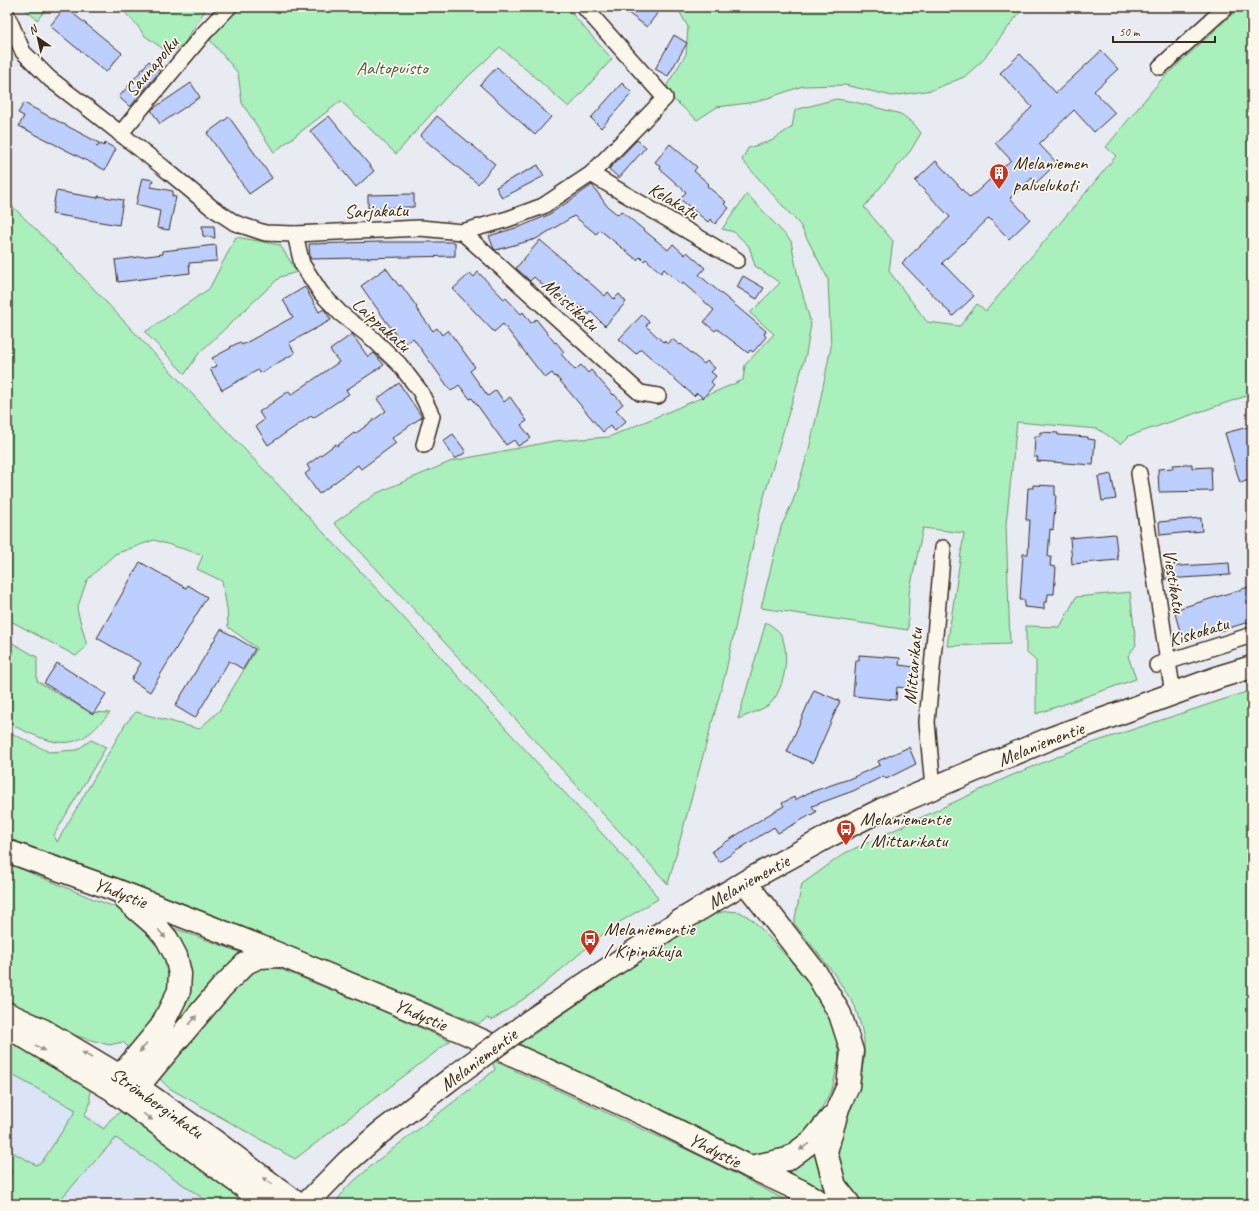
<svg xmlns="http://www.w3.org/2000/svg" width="1259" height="1211" viewBox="0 0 1259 1211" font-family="Caveat,sans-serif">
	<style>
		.built { fill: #dbe3f6 }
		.green { fill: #a9f0bd; stroke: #728d6e }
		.building { fill: #bdcfff; stroke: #3b2a1e }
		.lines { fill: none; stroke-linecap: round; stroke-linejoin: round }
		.minor-casing { stroke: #3b2a1e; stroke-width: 18 }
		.tertiary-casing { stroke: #3b2a1e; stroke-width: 22 }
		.secondary-casing { stroke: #3b2a1e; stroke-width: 25 }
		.trunk-casing { stroke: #3b2a1e; stroke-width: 25 }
		.minor { stroke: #fbf7ec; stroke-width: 15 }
		.tertiary { stroke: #fbf7ec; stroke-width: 19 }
		.secondary { stroke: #fbf7ec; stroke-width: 22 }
		.trunk { stroke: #fbf7ec; stroke-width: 22 }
		.secondary-bridge-casing { stroke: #3b2a1e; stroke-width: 25; stroke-linecap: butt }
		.secondary-bridge { stroke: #fbf7ec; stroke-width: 22 }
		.oneway { fill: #9b9085 }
		.labels { text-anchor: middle; stroke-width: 3.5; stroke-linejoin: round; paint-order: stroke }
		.street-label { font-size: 19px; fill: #3b2a1e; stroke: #fbf7ec }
		.park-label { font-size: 19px; fill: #565c46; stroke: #fbf7ec }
		.poi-label { font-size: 19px; fill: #3b2a1e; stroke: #fbf7ec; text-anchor: start }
	</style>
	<rect width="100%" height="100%" fill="#e8ebf2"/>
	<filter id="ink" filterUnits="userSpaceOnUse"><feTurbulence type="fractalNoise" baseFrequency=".025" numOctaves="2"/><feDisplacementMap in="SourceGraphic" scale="8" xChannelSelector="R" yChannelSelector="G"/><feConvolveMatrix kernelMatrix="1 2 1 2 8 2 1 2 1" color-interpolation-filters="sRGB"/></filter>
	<g filter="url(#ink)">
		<polygon class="built" points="7,1066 185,1174 211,1204 7,1204"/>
		<g class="green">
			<polygon points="23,7 48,7 37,20"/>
			<polygon points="120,7 207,7 184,44 169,53 145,36 136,24"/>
			<polygon points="241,7 566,7 612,59 569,107 500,47 447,96 396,154 341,101 274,152 242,103 238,73 210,40 232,13"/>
			<polygon points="677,7 1024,7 982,61 964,77 932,90 892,96 845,85 803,86 756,102 717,107 697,120 671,97 667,85 686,54 688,27"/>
			<path d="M1240,7H1252V394L1129,436L1121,444L1098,429L1017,422L1006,524L1010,644L947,646L964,533L923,528L909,594L908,630L761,608L781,527L793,501L808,453L819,406L831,347L828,279L800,225L742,160L748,148L771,141L792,127L795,110L836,99L855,102L901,114L914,124L921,133L911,150L864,207L893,241L889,271L927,322L960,326L977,304L986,311C1029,258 1074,208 1116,156L1106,147L1161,80Z"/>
			<polygon points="747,194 791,241 798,277 811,324 806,354 761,507 725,675 668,884 334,523 377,493 452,461 554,441 609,437 743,380 745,365 774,334 750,313 780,283 755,266 749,246 734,232 722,229"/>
			<path d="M11,205L63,256L208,411L342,552L433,649L650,886L658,899L610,928L537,990L492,1020L487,1018L479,1024C322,960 167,893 7,838V731L49,752L77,750L91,740L106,747L54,835L57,842L126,723L136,712L199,729L219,711L257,648L228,627L227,608L222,581L197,569L203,555L154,540L115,554L87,580L77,609L87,646L76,656L7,619V206Z"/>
			<polygon points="236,237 280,245 297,272 280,277 199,353 185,374 145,332 209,289"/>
			<polygon points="1130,592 1136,645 1128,656 1136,679 1036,714 1036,661 1026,652 1026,626 1060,627 1076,597"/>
			<path d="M766,622C770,625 777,629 780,633C791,652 785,687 771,703C767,708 745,716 738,719Z"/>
			<path d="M7,640L37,657V681L89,712L110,713C101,722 92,734 80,739C57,750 29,732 7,723Z"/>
			<polygon points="1252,690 1252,1204 861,1204 844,1186 837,1163 837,1139 859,1086 864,1059 864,1040 861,1026 855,1006 832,971 794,923 802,884 845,853 1008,777 1086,745"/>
			<polygon points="7,863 96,900 226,947 383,1011 450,1041 295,1159 169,1088 123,1042 109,1045 73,1035 7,1002"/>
			<polygon points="727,911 740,912 753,920 806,978 824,1003 835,1025 839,1059 832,1089 814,1122 796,1144 779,1154 755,1155 744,1152 599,1081 514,1043 524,1035 527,1039 666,943 710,915"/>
			<polygon points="7,1035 90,1083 90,1104 84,1116 104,1129 110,1120 121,1111 132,1113 253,1204 211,1204 116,1138 56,1204 7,1204 7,1181 12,1171 7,1168 7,1149 36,1165 42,1162 76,1110 7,1072"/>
			<polygon points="492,1060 705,1158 793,1204 335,1204 345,1189 377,1161 495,1070"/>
			<polygon points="822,1136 834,1200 783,1176 783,1170"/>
		</g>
		<g class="building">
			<polygon points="65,7 122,53 106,72 50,26"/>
			<polygon points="620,7 662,7 647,27"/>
			<polygon points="674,35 687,43 668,76 655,69"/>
			<polygon points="1101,51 1118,69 1094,91 1115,113 1094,132 1074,110 1039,144 1057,163 1036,183 1032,178 1010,198 1030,219 1009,239 989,218 942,263 974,296 953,316 902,263 950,217 915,181 936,161 970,198 1011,160 995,143 1032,107 1000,73 1020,54 1056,93"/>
			<polygon points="149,61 160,71 130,107 119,97"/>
			<polygon points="497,67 551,117 535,135 480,85"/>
			<polygon points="191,83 200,97 160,124 151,110"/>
			<polygon points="622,83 632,93 601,128 591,118"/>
			<polygon points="24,103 99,143 96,146 97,147 101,144 104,146 105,143 116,149 105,170 19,126 24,116 18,113"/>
			<polygon points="329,116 374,171 356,187 310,131"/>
			<polygon points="437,116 495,164 478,184 420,136"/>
			<polygon points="229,117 272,178 249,194 207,133"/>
			<polygon points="637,140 646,147 619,178 609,169"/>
			<polygon points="670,144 697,167 694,171 709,184 707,186 726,202 724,204 729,208 715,224 710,219 708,222 680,199 686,192 660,169 661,167 655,162"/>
			<polygon points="538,165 544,176 502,198 496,187"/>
			<polygon points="142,178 153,180 151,187 173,191 172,196 176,197 169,230 157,228 160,211 136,205"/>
			<polygon points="592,185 607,206 618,215 621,211 668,250 673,244 685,255 687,252 705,268 699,275 766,331 764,334 766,337 753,352 750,350 748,353 717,329 715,331 704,322 714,310 683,283 682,285 664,269 661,273 646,259 644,261 640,257 637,260 600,230 596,234 574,216 536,239 496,250 494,249 489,236 522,226 548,215 568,202"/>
			<polygon points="56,191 98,198 98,196 123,200 119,225 52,214"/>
			<polygon points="414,194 414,207 368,208 368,195"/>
			<polygon points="202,226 214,226 215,238 203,236"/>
			<polygon points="540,240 605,296 608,292 614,299 619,294 626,302 605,326 591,312 589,315 579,305 572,312 534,277 530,281 516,268"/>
			<polygon points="380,242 455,242 455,256 310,259 310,257 309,244"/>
			<polygon points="216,245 217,261 189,263 190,273 118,282 115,260 163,254 162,251"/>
			<polygon points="386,268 399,286 401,285 417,307 416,308 433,331 437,328 442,335 448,330 475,367 470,371 488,396 496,390 504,402 510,397 527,421 521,425 531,438 518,446 514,440 506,445 472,398 470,399 459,385 451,391 413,338 403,345 361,286"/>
			<polygon points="478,272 504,299 506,298 521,314 523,312 531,323 536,319 555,343 556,342 564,352 561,354 575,370 581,365 588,373 591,370 613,395 614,394 623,404 616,410 626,421 615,431 610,426 603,432 556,376 555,377 552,373 545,378 503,324 494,332 453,289 470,273 474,277"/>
			<polygon points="743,276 764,288 757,299 737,287"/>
			<polygon points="305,287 319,312 324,309 331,320 289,343 295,353 260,373 258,370 222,390 210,369 217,366 212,358 231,348 230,347 240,342 242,345 293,317 283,300"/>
			<polygon points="642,315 649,322 646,326 663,342 664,341 668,344 672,339 680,345 681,344 704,364 707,361 715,368 711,372 716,376 711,382 714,385 703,398 697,393 694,396 641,349 636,354 619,339"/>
			<polygon points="352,334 368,357 374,353 384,365 346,390 349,394 313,418 311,416 268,445 256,426 264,420 259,412 289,391 291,395 339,362 330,350"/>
			<polygon points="399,383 422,417 392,438 396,443 361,469 358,465 319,494 305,474 310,470 307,465 336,444 337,446 354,433 355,434 386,411 377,399"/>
			<polygon points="1252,426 1252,479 1240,483 1225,433"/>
			<polygon points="1040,432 1058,433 1058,435 1088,437 1088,439 1095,440 1093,465 1037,461 1038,457 1034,457 1035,436 1040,436"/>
			<polygon points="453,434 466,452 455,459 443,441"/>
			<polygon points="1192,464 1192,468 1211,467 1212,491 1159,492 1158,469 1173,468 1173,465"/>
			<polygon points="1111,474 1116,499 1102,501 1098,477"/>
			<polygon points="1033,485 1055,486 1055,495 1056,495 1053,530 1050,529 1048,557 1051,557 1050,566 1056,567 1054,594 1048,594 1047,602 1044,602 1044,609 1024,607 1025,600 1020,600 1023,554 1028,554 1030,520 1026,520 1028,488 1033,488"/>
			<polygon points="1201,518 1202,531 1160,535 1159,522"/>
			<polygon points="1115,534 1118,560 1072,564 1070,538"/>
			<polygon points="140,562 186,588 188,585 207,597 150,692 131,680 141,663 97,638"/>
			<polygon points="1229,563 1230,575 1165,579 1164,567"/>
			<polygon points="1252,586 1252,621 1183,642 1174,610"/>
			<polygon points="221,629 255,649 243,669 229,661 195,718 175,706"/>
			<polygon points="859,655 900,658 899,665 914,667 912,689 897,687 896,700 853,696 856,660 859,660"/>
			<polygon points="57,663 106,694 93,714 44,683"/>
			<polygon points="814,690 840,701 813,763 787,752"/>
			<polygon points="909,747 916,764 886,779 884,776 853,791 812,806 816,812 778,833 774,827 719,862 712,851 768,815 784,806 782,803 794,797 795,800 808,793 849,779 880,765 878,761"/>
		</g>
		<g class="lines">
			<g class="minor-casing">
				<g id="minor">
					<polyline points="7,15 23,52 50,79 93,112 164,168 211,207 235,223 265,233 295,234 420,228 462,232 508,219 543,206 591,174 665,98 584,7"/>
					<polyline points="1160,67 1226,7"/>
					<polyline points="120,134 205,32 229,7"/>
					<polyline points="591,174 737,260"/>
					<polyline points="462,232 640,393 658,396"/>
					<polyline points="295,234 302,264 321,293 340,313 373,339 399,364 420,391 432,416 424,445"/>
					<polyline points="1139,473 1173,694"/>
					<polyline points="1157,665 1252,635"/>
					<polyline points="933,788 927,722 943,548"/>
				</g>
			</g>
			<g class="tertiary-casing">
				<g id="tertiary">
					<polyline points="7,1012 44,1029 121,1075"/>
					<polyline points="7,1028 117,1094"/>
				</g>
			</g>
			<g class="secondary-casing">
				<g id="secondary">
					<path id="s1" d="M530,1021L675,924L745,882L829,836L881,810L1049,739L1222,676L1252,667"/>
					<polyline points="123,1077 213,1140 298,1204"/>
					<polyline points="117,1094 267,1204"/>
					<polyline points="306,1204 347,1162 380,1133 452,1078"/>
				</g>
			</g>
			<g class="trunk-casing">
				<g id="trunk">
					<path id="s2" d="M7,851L113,889L259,946L459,1030L652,1118L750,1167L801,1191L824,1204"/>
					<polyline points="745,882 816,973 840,1014 852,1051 848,1086 838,1108 826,1152 835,1186 849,1204"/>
					<polyline points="126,900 157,927 167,939 176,956 180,974 179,991 161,1027 121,1075 117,1094 137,1088 155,1066 222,987 246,963 259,957 281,956"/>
					<polyline points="750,1167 788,1159 812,1141 832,1117"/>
				</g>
			</g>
			<use href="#minor" class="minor"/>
			<use href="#tertiary" class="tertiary"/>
			<use href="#secondary" class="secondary"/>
			<use href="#trunk" class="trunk"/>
			<g class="secondary-bridge-casing">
				<polyline id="secondary-bridge" points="452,1078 530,1021"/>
			</g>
			<use href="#secondary-bridge" class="secondary-bridge"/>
		</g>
		<defs><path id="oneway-solid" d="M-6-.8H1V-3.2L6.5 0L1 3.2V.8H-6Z"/></defs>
		<g class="oneway">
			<use href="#oneway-solid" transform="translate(162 934) rotate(50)"/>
			<use href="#oneway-solid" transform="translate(193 1020) rotate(-50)"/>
			<use href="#oneway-solid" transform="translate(40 1048) rotate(31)"/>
			<use href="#oneway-solid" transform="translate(143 1048) rotate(131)"/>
			<use href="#oneway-solid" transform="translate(87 1055) rotate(-149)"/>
			<use href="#oneway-solid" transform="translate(148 1117) rotate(36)"/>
			<use href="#oneway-solid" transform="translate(804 1147) rotate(144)"/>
			<use href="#oneway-solid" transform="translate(267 1181) rotate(-143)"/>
		</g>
	</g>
	<defs>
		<g id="building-pin" transform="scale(1)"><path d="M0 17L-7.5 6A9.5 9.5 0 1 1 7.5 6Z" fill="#c8321e" stroke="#fbf7ec"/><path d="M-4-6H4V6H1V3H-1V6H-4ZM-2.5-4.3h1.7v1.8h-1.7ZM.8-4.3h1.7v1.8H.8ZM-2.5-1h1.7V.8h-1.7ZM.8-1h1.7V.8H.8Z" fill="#fff"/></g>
		<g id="bus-pin" transform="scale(1)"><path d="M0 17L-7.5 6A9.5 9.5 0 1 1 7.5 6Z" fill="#c8321e" stroke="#fbf7ec"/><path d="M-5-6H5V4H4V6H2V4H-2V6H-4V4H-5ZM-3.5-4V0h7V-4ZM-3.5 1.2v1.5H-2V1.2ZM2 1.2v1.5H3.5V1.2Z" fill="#fff"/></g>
	</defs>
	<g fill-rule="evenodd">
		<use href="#building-pin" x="999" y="173"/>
		<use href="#bus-pin" x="846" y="829"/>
		<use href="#bus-pin" x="590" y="939"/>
	</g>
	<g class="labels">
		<g class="street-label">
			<text transform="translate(151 66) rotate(-50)" y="7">Saunapolku</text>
			<text transform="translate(674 200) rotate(30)" y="7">Kelakatu</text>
			<text transform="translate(376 210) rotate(-2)" y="7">Sarjakatu</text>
			<text transform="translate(571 304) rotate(42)" y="7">Meistikatu</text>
			<text transform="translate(382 324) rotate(42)" y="7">Laippakatu</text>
			<text transform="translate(1175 581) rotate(81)" y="7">Viestikatu</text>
			<text transform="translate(1198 631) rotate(-17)" y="7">Kiskokatu</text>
			<text transform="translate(912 666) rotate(-85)" y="7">Mittarikatu</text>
			<text dy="7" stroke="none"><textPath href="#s1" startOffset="583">Melaniementie</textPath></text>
			<text dy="7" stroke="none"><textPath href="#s1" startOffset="259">Melaniementie</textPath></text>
			<text dy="7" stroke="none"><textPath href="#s2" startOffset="121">Yhdystie</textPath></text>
			<text dy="7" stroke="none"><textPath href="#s2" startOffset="445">Yhdystie</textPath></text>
			<text transform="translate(478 1059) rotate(-37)" y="7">Melaniementie</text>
			<text transform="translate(157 1102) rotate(35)" y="7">Strömberginkatu</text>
			<text dy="7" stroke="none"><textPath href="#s2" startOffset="769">Yhdystie</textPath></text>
		</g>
		<g class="park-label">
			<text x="392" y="74">Aaltopuisto</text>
		</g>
		<g class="poi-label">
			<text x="1013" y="169">Melaniemen<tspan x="1013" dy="22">palvelukoti</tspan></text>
			<text x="860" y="825">Melaniementie<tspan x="860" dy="22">/ Mittarikatu</tspan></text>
			<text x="604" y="935">Melaniementie<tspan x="604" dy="22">/ Kipinäkuja</tspan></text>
		</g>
	</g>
	<rect width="1259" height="1211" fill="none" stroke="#fbf7ec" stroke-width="24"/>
	<rect x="12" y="12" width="1235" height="1187" fill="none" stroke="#3b2a1e" stroke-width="1.5" filter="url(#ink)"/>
	<g transform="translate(38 38) rotate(326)" stroke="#fbf7ec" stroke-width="3" paint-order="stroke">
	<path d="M0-3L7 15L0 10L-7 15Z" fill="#3b2a1e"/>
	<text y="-6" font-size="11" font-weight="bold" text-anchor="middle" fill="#3b2a1e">N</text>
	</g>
	<path d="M1113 36v6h102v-6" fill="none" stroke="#3b2a1e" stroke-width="2"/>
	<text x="1119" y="36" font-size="12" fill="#3b2a1e" stroke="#fbf7ec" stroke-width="3" paint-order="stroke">50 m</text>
</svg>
